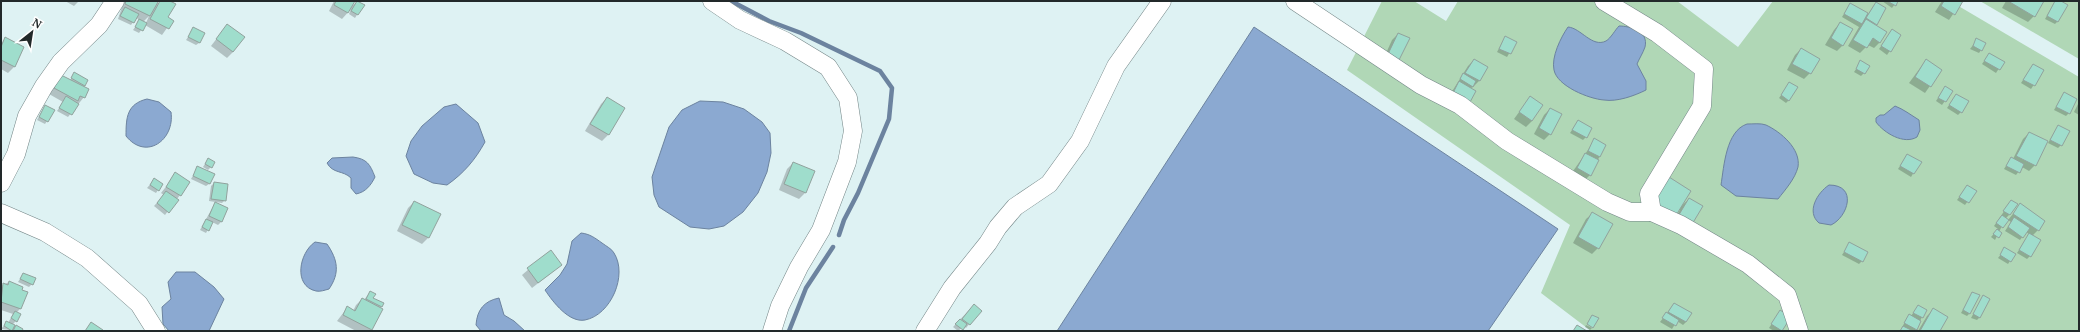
<svg xmlns="http://www.w3.org/2000/svg" width="2080" height="332" viewBox="0 0 2080 332" font-family="'Noto Serif',serif">
	<style>
		.green { fill: #b0d7b6 }
		.water { fill: #8ba9d1; stroke: #6c839f }
		.shadow { fill: #0003; fill-rule: evenodd }
		.lines { fill: none; stroke-linecap: round; stroke-linejoin: round }
		.stream { stroke: #6c839f; stroke-width: 4.5 }
		.building { fill: #9fddcc; stroke: #91a29d }
		.street-casing { stroke: #748687; stroke-width: 19 }
		.street { stroke: #fff; stroke-width: 18 }
	</style>
	<rect width="100%" height="100%" fill="#def2f3"/>
	<g class="green">
		<polygon points="1382,1 1414,1 1446,21 1458,1 1677,1 1738,47 1773,1 1950,1 2079,77 2079,331 1591,331 1541,293 1570,225 1347,70"/>
		<polygon points="1980,1 2079,1 2079,59"/>
	</g>
	<g class="water">
		<path d="M1619,26C1630,26 1649,31 1645,47C1643,53 1639,59 1637,64L1646,81V90C1634,96 1617,102 1604,100C1589,99 1557,86 1554,70C1551,57 1561,37 1568,27C1581,28 1592,48 1606,41C1611,38 1615,30 1619,26Z"/>
		<polygon points="1254,27 1558,229 1488,331 1057,331"/>
		<path d="M147,99L159,102L171,112C175,140 146,161 126,136C126,117 127,104 147,99Z"/>
		<polygon points="700,101 723,102 744,109 762,122 770,133 771,153 767,172 758,193 743,212 724,226 709,229 690,227 659,207 654,195 652,177 669,127 682,110"/>
		<path d="M456,104L478,123L485,142C475,160 464,173 447,185L433,183L414,174L406,156L411,141L422,126L444,107Z"/>
		<path d="M1895,106C1903,109 1911,115 1919,120L1920,130L1917,137C1904,145 1884,133 1876,122V118L1880,115H1884Z"/>
		<path d="M1747,124C1753,124 1761,123 1766,125C1781,132 1801,149 1798,167C1795,179 1785,190 1778,199L1736,196L1721,185C1724,166 1726,131 1747,124Z"/>
		<path d="M353,157C367,159 370,164 375,177C371,185 366,192 356,194L351,188V178C343,170 333,174 327,163L332,158Z"/>
		<path d="M1829,185C1858,185 1848,217 1831,225L1819,223C1806,212 1817,193 1829,185Z"/>
		<path d="M581,233C590,234 595,238 602,243C606,246 612,249 614,253C628,275 611,315 585,320C569,323 553,302 545,290L560,275L567,264L572,241Z"/>
		<path d="M315,242L327,244C338,260 340,273 329,289C325,290 320,292 316,291C293,286 299,253 315,242Z"/>
		<polygon points="176,272 195,272 214,287 224,299 209,331 169,331 163,324 162,307 171,299 168,282"/>
		<path d="M499,298L504,315L514,321L525,331H481L476,325C477,310 484,301 499,298Z"/>
	</g>
	<g class="shadow">
		<polygon points="65,1 79,1 74,6"/>
		<path d="M124,1H154L158,3L168,1L167,18L172,21L162,35L145,25L139,33L133,30L140,20L136,18L131,25L118,19ZM149,16L146,23L143,22Z"/>
		<polygon points="334,1 354,1 351,7 357,1 363,5 355,18 349,14 351,9 342,19 329,11"/>
		<polygon points="1882,1 1897,1 1892,8"/>
		<polygon points="1942,1 1962,1 1949,20 1935,12"/>
		<polygon points="2006,1 2043,1 2034,16 2028,22 2002,8"/>
		<polygon points="2055,1 2059,1 2058,21 2055,24 2045,19"/>
		<polygon points="1876,3 1876,24 1874,26 1880,42 1874,48 1868,45 1860,53 1848,46 1859,27 1842,17 1850,4 1868,14"/>
		<polygon points="1840,23 1843,45 1837,51 1825,45 1834,30"/>
		<polygon points="227,25 233,52 227,58 211,46"/>
		<polygon points="194,28 199,43 196,45 186,40"/>
		<polygon points="1892,30 1900,36 1887,55 1879,49"/>
		<polygon points="1398,34 1409,39 1383,60 1392,40"/>
		<polygon points="1505,37 1516,42 1507,57 1497,52"/>
		<polygon points="6,39 23,47 14,67 8,73 1,69 1,43"/>
		<polygon points="1977,40 1981,50 1979,53 1970,49"/>
		<polygon points="1801,49 1810,73 1804,79 1787,70 1795,55"/>
		<polygon points="1989,54 2003,62 1996,73 1982,64"/>
		<polygon points="1474,60 1487,68 1479,81 1473,87 1446,101 1468,66"/>
		<polygon points="1926,60 1941,70 1925,93 1909,83"/>
		<polygon points="1861,62 1864,73 1861,76 1854,72"/>
		<polygon points="2033,65 2043,71 2031,89 2021,83"/>
		<polygon points="75,73 85,85 84,97 68,117 57,111 63,102 49,94 55,82 70,80"/>
		<polygon points="1790,83 1789,100 1786,103 1779,98"/>
		<polygon points="1943,90 1952,91 1942,105 1936,101"/>
		<polygon points="2064,93 2069,113 2066,116 2054,110"/>
		<polygon points="1956,95 1961,112 1958,115 1947,108"/>
		<polygon points="1530,97 1532,121 1526,127 1514,119"/>
		<polygon points="607,98 624,109 608,135 602,141 585,131 601,104"/>
		<polygon points="2079,102 2079,115 2074,112"/>
		<polygon points="45,106 47,121 45,124 37,120"/>
		<polygon points="1550,109 1550,134 1544,140 1534,134 1544,115"/>
		<polygon points="1578,121 1586,137 1583,140 1570,133"/>
		<polygon points="2058,126 2061,145 2058,148 2046,142 2035,165 2029,171 2022,167 2016,175 2004,169 2009,161 2013,159 2023,139 2029,133 2048,143"/>
		<polygon points="1595,140 1605,146 1590,175 1584,181 1571,174"/>
		<polygon points="1907,155 1920,162 1911,177 1898,169"/>
		<polygon points="208,159 211,167 208,170 203,167"/>
		<polygon points="793,163 805,193 799,199 779,190 787,169"/>
		<polygon points="198,167 209,184 206,186 191,179"/>
		<polygon points="176,174 180,195 165,215 154,206 164,195 161,193"/>
		<polygon points="154,180 158,190 156,193 147,188"/>
		<polygon points="214,183 225,200 222,203 209,201 211,186"/>
		<polygon points="1965,189 1975,191 1965,205 1957,200"/>
		<polygon points="1689,199 1701,207 1672,224 1680,210 1678,209"/>
		<polygon points="414,202 440,215 428,238 422,244 397,231 408,208"/>
		<polygon points="215,203 227,208 221,222 218,225 212,222 206,233 200,230"/>
		<polygon points="2009,204 2012,212 2006,218 1995,240 1991,237 1998,229 1994,226"/>
		<polygon points="2020,205 2038,230 2032,236 2030,256 2027,259 2017,253 2029,234 2026,232 2020,240 2005,231 2011,222 2008,220"/>
		<polygon points="1593,213 1598,248 1592,254 1573,243 1586,219"/>
		<polygon points="1849,244 1862,261 1859,264 1842,255"/>
		<polygon points="2005,249 2010,261 2008,264 1998,258"/>
		<polygon points="550,251 555,270 532,288 522,275"/>
		<polygon points="23,274 32,284 29,287 18,282"/>
		<polygon points="9,282 20,309 16,313 16,321 12,325 22,329 21,331 1,329 7,322 8,323 13,314 1,310 1,286"/>
		<polygon points="370,292 372,299 381,306 370,331 356,331 337,321 347,308 353,311 356,305 362,299 364,300"/>
		<polygon points="1972,293 1970,313 1967,316 1961,313"/>
		<polygon points="1983,296 1980,317 1977,320 1971,318"/>
		<polygon points="1674,304 1686,322 1683,325 1677,321 1672,329 1660,322"/>
		<polygon points="1918,306 1922,317 1916,329 1914,331 1900,331 1907,318 1911,316"/>
		<polygon points="971,308 980,311 966,328 964,326 958,331 953,327"/>
		<polygon points="1933,310 1939,331 1918,331 1927,316"/>
		<polygon points="1780,311 1790,317 1781,331 1774,331 1769,328"/>
		<polygon points="1586,325 1592,328 1590,330 1585,327"/>
	</g>
	<g class="lines">
		<g class="stream">
			<polyline points="731,1 769,21 801,33 880,71 892,88 889,119 858,193 844,220 839,235"/>
			<polyline points="789,331 806,288 833,247"/>
		</g>
	</g>
	<g class="building">
		<polygon points="126,1 157,1 158,2 150,16 125,4"/>
		<polygon points="160,1 170,1 176,4 168,17 174,21 169,29 150,19"/>
		<polygon points="336,1 355,1 348,13 334,5"/>
		<polygon points="357,1 365,5 358,15 351,11"/>
		<polygon points="1887,1 1898,1 1896,6"/>
		<polygon points="1944,1 1963,1 1955,15 1941,6"/>
		<polygon points="2008,1 2044,1 2035,17"/>
		<polygon points="2055,1 2061,1 2068,5 2058,22 2047,16"/>
		<polygon points="1876,2 1886,8 1877,25 1866,18"/>
		<polygon points="1850,3 1868,13 1862,24 1844,14"/>
		<polygon points="125,7 139,14 134,23 120,16"/>
		<polygon points="139,19 147,23 143,31 135,27"/>
		<polygon points="1866,19 1887,32 1880,43 1873,38 1867,48 1853,40"/>
		<polygon points="1840,22 1853,29 1843,46 1831,38"/>
		<polygon points="227,24 245,37 233,52 216,39"/>
		<polygon points="193,27 205,33 200,43 188,37"/>
		<polygon points="1892,29 1901,35 1891,52 1881,46"/>
		<polygon points="1398,33 1410,38 1399,60 1388,54"/>
		<polygon points="1505,36 1517,42 1511,54 1499,49"/>
		<polygon points="5,37 24,47 15,67 1,60 1,47"/>
		<polygon points="1976,38 1986,43 1982,51 1973,46"/>
		<polygon points="1801,48 1820,59 1811,74 1792,64"/>
		<polygon points="1989,53 2005,62 2000,70 1984,61"/>
		<polygon points="1474,59 1488,67 1480,81 1465,73"/>
		<polygon points="1926,59 1942,70 1931,87 1915,77"/>
		<polygon points="1860,60 1870,66 1865,74 1856,69"/>
		<polygon points="2033,64 2044,70 2035,86 2023,80"/>
		<polygon points="74,72 88,80 85,86 71,78"/>
		<polygon points="1463,73 1476,81 1473,87 1460,79"/>
		<polygon points="61,75 89,89 85,98 80,96 78,101 54,88"/>
		<polygon points="1459,81 1476,91 1469,104 1452,95"/>
		<polygon points="1789,82 1798,87 1789,101 1781,95"/>
		<polygon points="1945,86 1953,91 1946,102 1938,98"/>
		<polygon points="2064,92 2077,99 2070,114 2056,107"/>
		<polygon points="1956,94 1969,101 1962,113 1949,105"/>
		<polygon points="66,96 79,104 72,115 59,108"/>
		<polygon points="1530,96 1543,105 1532,121 1519,112"/>
		<polygon points="607,97 625,108 609,135 590,124"/>
		<polygon points="45,105 55,110 48,122 39,117"/>
		<polygon points="1550,108 1562,114 1551,135 1539,128"/>
		<polygon points="1578,120 1592,128 1587,138 1572,130"/>
		<polygon points="2058,125 2070,131 2062,146 2050,140"/>
		<polygon points="2029,132 2048,141 2036,166 2016,156"/>
		<polygon points="1594,138 1606,145 1600,157 1588,151"/>
		<polygon points="1585,153 1599,160 1591,176 1577,168"/>
		<polygon points="1907,154 1922,162 1914,174 1900,166"/>
		<polygon points="2011,157 2024,164 2020,173 2006,166"/>
		<polygon points="208,158 215,162 212,168 205,164"/>
		<polygon points="793,162 815,171 806,193 784,184"/>
		<polygon points="197,166 215,174 210,184 193,176"/>
		<polygon points="175,172 190,182 181,196 166,187"/>
		<polygon points="1669,177 1691,191 1675,217 1653,203"/>
		<polygon points="154,178 163,184 159,191 150,185"/>
		<polygon points="214,182 228,184 226,201 211,199"/>
		<polygon points="1967,185 1977,191 1969,203 1959,197"/>
		<polygon points="166,191 179,200 169,213 157,203"/>
		<polygon points="1689,198 1703,206 1691,226 1677,218"/>
		<polygon points="2011,200 2018,204 2010,215 2003,211"/>
		<polygon points="414,201 441,214 429,238 402,225"/>
		<polygon points="215,202 228,208 222,222 209,216"/>
		<polygon points="2020,203 2045,221 2039,231 2013,214"/>
		<polygon points="1592,212 1613,224 1599,249 1578,237"/>
		<polygon points="2002,215 2009,220 2003,228 1996,223"/>
		<polygon points="2014,217 2030,228 2023,238 2008,227"/>
		<polygon points="206,219 213,222 209,231 202,227"/>
		<polygon points="1997,229 2002,233 1999,238 1993,234"/>
		<polygon points="2029,233 2041,240 2031,257 2019,250"/>
		<polygon points="1849,242 1868,252 1863,262 1844,252"/>
		<polygon points="2004,247 2016,254 2011,262 2000,255"/>
		<polygon points="551,250 562,265 538,283 527,268"/>
		<polygon points="23,273 36,278 33,285 20,279"/>
		<polygon points="9,281 23,287 22,290 28,292 21,309 1,302 3,283 8,285"/>
		<polygon points="370,291 376,294 373,298 384,303 382,307 366,299"/>
		<polygon points="1972,292 1980,295 1970,314 1963,310"/>
		<polygon points="1983,295 1990,299 1980,318 1973,314"/>
		<polygon points="362,298 383,309 372,330 343,315 347,306 355,311"/>
		<polygon points="1674,303 1692,313 1686,322 1668,312"/>
		<polygon points="974,304 982,311 970,325 962,319"/>
		<polygon points="1918,305 1927,310 1923,318 1913,313"/>
		<polygon points="1933,308 1948,317 1940,331 1920,331"/>
		<polygon points="1780,310 1791,317 1782,331 1771,324"/>
		<polygon points="15,311 21,314 17,322 11,318"/>
		<polygon points="1666,312 1679,320 1676,326 1662,318"/>
		<polygon points="1909,314 1921,321 1917,330 1904,323"/>
		<polygon points="1592,315 1599,318 1593,328 1587,324"/>
		<polygon points="960,319 967,324 963,330 955,324"/>
		<polygon points="6,321 15,325 12,331 4,326"/>
		<polygon points="91,322 103,330 102,331 85,331"/>
		<polygon points="16,325 23,329 22,331 13,331"/>
		<polygon points="1577,325 1587,331 1573,331"/>
		<polygon points="1903,326 1913,331 1900,331"/>
	</g>
	<g class="lines">
		<g class="street-casing">
			<g id="street">
				<polyline points="712,1 740,20 785,41 828,67 848,98 853,131 847,162 821,230 799,267 780,306 772,331"/>
				<polyline points="1295,1 1421,85 1460,105 1507,141 1607,202 1630,212 1652,212"/>
				<polyline points="1604,1 1657,33 1704,69 1702,106 1649,194 1652,212 1681,225 1748,264 1787,295 1799,331"/>
				<polyline points="1,183 16,154 27,116 44,86 61,62 99,25 115,1"/>
				<polyline points="1,213 45,232 87,258 139,304 156,331"/>
				<polyline points="925,331 952,288 988,243 998,227 1015,207 1049,184 1080,141 1116,66 1162,1"/>
			</g>
		</g>
		<use href="#street" class="street"/>
	</g>
	<rect width="2080" height="332" fill="none" stroke="#22292a" stroke-width="4"/>
	<g transform="translate(32 32) rotate(30)" stroke="#ffffff" stroke-width="3" paint-order="stroke">
	<path d="M0-3L7 15L0 10L-7 15Z" fill="#22292a"/>
	<text y="-6" font-size="11" font-weight="bold" text-anchor="middle" fill="#22292a">N</text>
	</g>
</svg>
